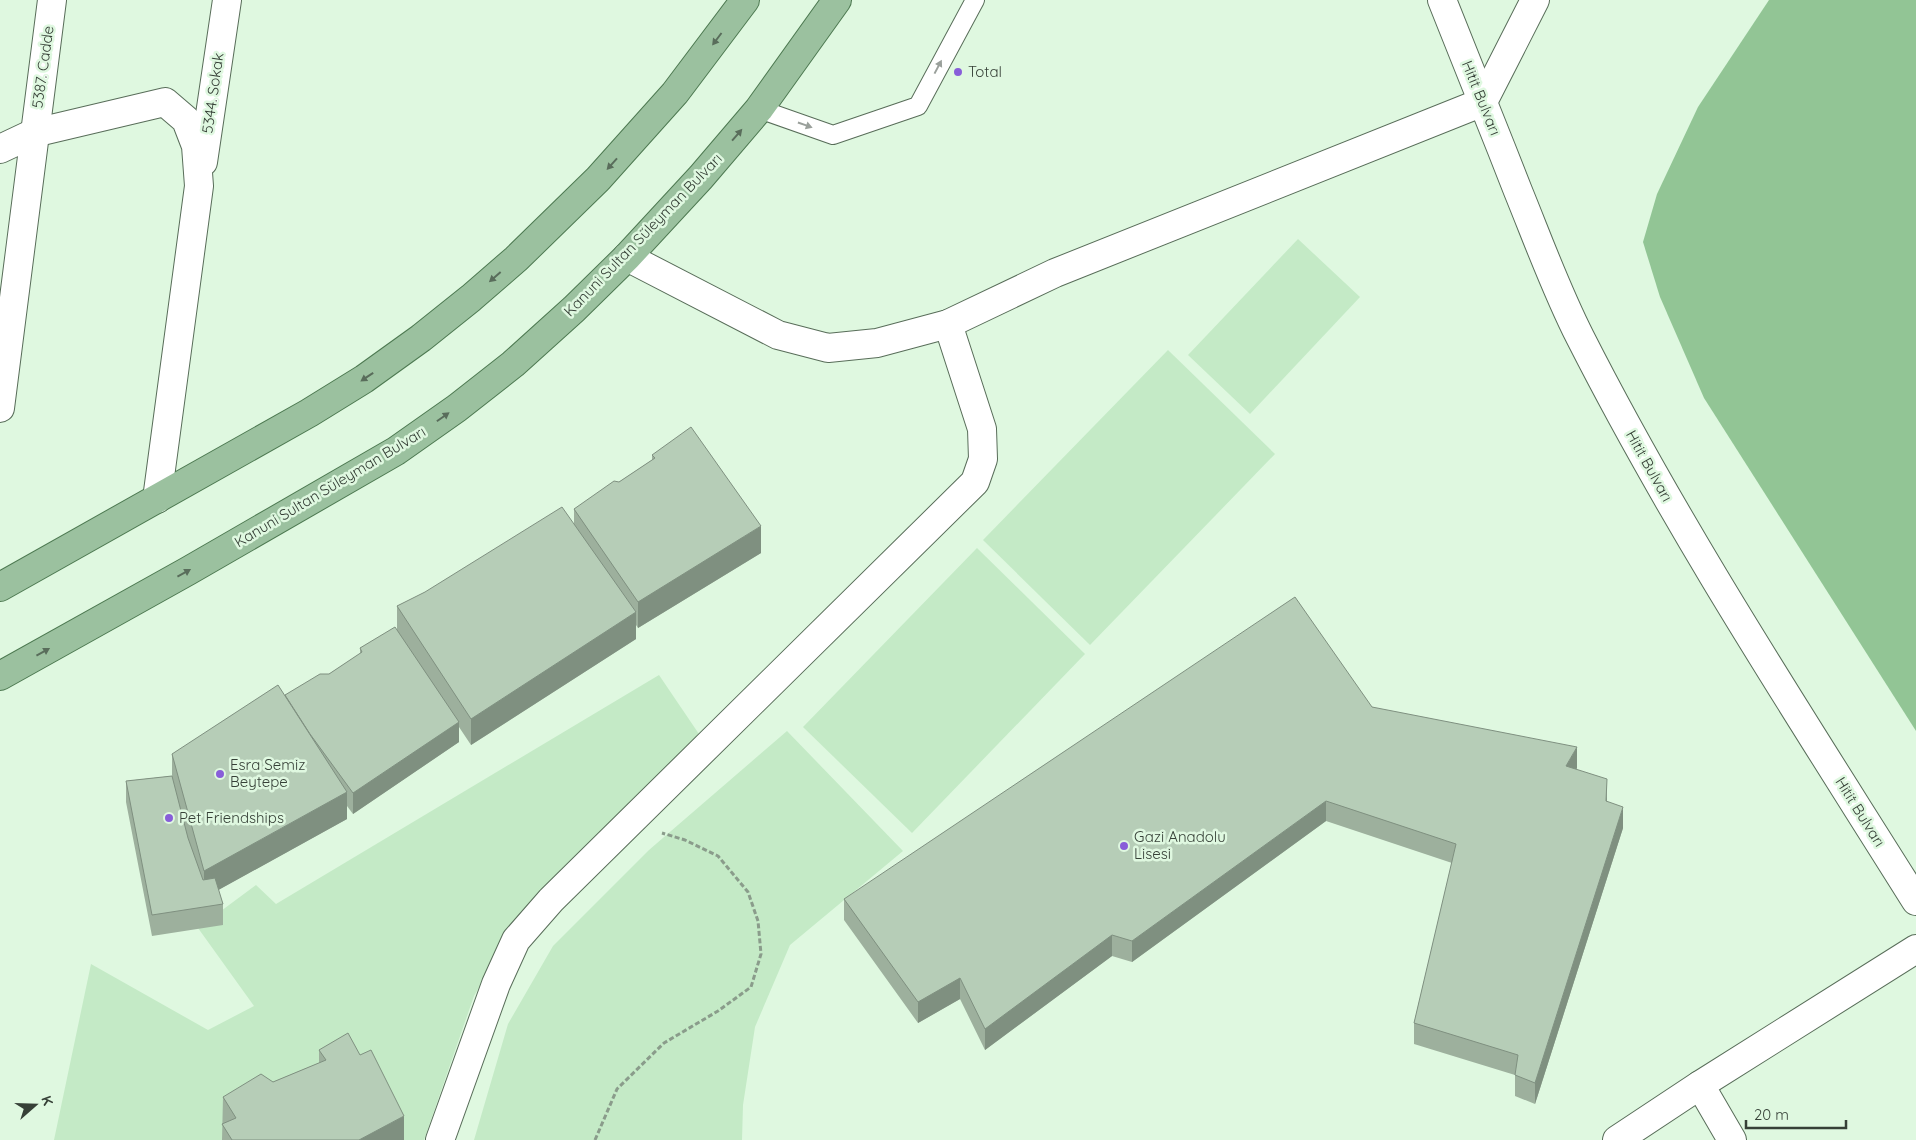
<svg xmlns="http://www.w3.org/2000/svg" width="1916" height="1140" viewBox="0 0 1916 1140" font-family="Quicksand,sans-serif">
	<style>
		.green { fill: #c4eac6 }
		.forest { fill: #92c595 }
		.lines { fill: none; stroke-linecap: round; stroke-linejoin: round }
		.lane-casing { stroke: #586d59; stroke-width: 20 }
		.street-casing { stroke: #586d59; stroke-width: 30 }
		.secondary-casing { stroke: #586d59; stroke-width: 30 }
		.primary-casing { stroke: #4d7951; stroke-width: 30 }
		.path { stroke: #8a9c8b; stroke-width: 3; stroke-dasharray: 5 2.5; stroke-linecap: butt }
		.lane { stroke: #fff; stroke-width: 18 }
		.street { stroke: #fff; stroke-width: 28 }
		.secondary { stroke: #fff; stroke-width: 28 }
		.primary { stroke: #9bc19f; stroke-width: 28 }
		.wall { fill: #9db09d }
		.shaded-wall { fill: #7f9080 }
		.building { fill: #b6cdb7; stroke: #7f9080 }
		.oneway { fill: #596d5b }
		.oneway2 { fill: #9aa09b }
		.poi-dot { fill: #885ed9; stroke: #dff8e0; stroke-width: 2 }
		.labels { text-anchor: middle; stroke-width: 5; stroke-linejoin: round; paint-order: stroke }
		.street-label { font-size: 15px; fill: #364037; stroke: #dff8e0 }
		.poi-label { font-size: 15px; fill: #364037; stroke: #dff8e0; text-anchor: start }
	</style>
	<rect width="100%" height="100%" fill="#dff8e0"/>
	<g class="green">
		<polygon points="1298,239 1360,297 1250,414 1188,355"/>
		<polygon points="1168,350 1275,454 1090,645 983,540"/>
		<polygon points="977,548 1085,654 912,833 803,727"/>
		<polygon points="659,675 701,737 511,932 474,996 424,1140 54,1140 91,964 208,1030 254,1006 198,928 256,885 276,904"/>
		<polygon points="787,731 903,851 790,945 755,1027 743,1105 742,1140 474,1140 508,1024 553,946 649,850"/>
	</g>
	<polygon class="forest" points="1769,0 1916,0 1916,731 1704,398 1660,297 1643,242 1657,194 1698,107"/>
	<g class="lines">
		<g class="lane-casing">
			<polyline id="lane" points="759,109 833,135 918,106 975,0"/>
		</g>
		<g class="street-casing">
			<g id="street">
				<polyline points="0,149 34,133 165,102 186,120 196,146 199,186 157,499"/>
				<polyline points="203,162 227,0"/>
				<polyline points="627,257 778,335 828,348 877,343 948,324 1055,273 1483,102 1535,0"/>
				<polyline points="0,408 52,0"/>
				<polyline points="1700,1085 1732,1140"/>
				<polyline points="440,1140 496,984 516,940 551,900 975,482 983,459 982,429 948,324"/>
				<polyline points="1617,1140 1700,1085 1916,949"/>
			</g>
		</g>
		<g class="secondary-casing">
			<path id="secondary" d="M1442,0C1467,63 1493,127 1518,191C1538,240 1556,290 1580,337C1679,532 1800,716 1916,901"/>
		</g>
		<g class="primary-casing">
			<g id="primary">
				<polyline points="0,587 309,413 364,379 421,338 471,298 516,259 598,179 675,93 745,0"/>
				<polyline points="0,676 188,571 396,451 457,408 513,364 574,309 627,257 701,177 759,109 837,0"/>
			</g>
		</g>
		<polyline class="path" points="595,1140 617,1089 664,1043 718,1011 751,987 761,954 758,921 748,892 718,856 685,840 662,833"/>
		<use href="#lane" class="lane"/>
		<use href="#street" class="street"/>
		<use href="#secondary" class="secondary"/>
		<use href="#primary" class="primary"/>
	</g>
	<g class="wall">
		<polygon points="652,455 761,553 638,628 636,625 636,639 471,745 459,727 459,742 353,814 347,806 347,819 218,890 223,904 223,925 152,936 126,802 126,781 172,776 172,754 285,695 329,674 360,654 360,648 397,629 397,606 574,525 574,509 619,482 652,460"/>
		<polygon points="1372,707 1577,768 1576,769 1607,802 1623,828 1535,1104 1515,1096 1515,1075 1414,1044 1414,1023 1452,863 1326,821 1132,962 1112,956 985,1050 960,999 918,1023 844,920 844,899"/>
		<polygon points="319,1050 404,1140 222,1140 223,1097 273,1082 319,1063"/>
	</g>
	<g class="shaded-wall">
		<polygon points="761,526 761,553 638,628 638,602"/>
		<polygon points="636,612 636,639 471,745 471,719"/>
		<polygon points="459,722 459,742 353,814 353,793"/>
		<polygon points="1577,747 1577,768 1566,787 1566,766"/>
		<polygon points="1607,779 1607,799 1606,822 1606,801"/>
		<polygon points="347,792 347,819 204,898 204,871"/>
		<polygon points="1326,801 1326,821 1132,962 1132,941"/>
		<polygon points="1623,807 1623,828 1535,1104 1535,1083"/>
		<polygon points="1112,935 1112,956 985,1050 985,1029"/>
		<polygon points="960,978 960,999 918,1023 918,1002"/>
		<polygon points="404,1116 404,1140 359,1140"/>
	</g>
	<g class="building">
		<polygon points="691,427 761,526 638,602 574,509 614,481 619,482 655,458 652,455"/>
		<polygon points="562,507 636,612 471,719 397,606 425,592"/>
		<polygon points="1295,597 1372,707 1577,747 1566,766 1607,779 1606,801 1623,807 1535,1083 1515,1075 1518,1055 1414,1023 1456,844 1326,801 1132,941 1112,935 985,1029 960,978 918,1002 844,899"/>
		<polygon points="395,627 459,722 353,793 310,734 285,695 320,674 329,674 362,652 360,648"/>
		<polygon points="278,685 347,792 204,871 172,754"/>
		<polygon points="172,776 188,838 203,880 215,878 223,904 152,915 126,781"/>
		<polygon points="348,1033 360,1055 371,1050 404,1116 359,1140 232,1140 222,1124 236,1118 223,1097 261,1074 273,1082 326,1060 319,1050"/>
	</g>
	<defs><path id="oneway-solid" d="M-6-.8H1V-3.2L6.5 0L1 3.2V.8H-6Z" transform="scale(1.25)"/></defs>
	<g class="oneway">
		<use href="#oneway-solid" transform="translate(717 39) rotate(127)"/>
		<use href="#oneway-solid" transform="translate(737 135) rotate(-49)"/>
		<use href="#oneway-solid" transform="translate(612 164) rotate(132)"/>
		<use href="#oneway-solid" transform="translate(495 277) rotate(139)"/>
		<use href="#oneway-solid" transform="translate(367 377) rotate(146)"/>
		<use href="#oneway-solid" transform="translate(443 417) rotate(-35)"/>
		<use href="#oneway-solid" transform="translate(184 573) rotate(-29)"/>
		<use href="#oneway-solid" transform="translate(43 652) rotate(-29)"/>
	</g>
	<g class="oneway2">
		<use href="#oneway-solid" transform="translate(938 67) rotate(-62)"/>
		<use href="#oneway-solid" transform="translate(805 125) rotate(19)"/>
	</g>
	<g class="poi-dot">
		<circle cx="958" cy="72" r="5"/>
		<circle cx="220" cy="774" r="5"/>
		<circle cx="169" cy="818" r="5"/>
		<circle cx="1124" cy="846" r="5"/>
	</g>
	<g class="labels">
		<g class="street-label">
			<text transform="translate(43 67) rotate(-82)" y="5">5387. Cadde</text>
			<text transform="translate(213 93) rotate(-82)" y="5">5344. Sokak</text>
			<text transform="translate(1481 98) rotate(68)" y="5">Hitit Bulvarı</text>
			<text transform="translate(643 235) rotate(-46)" y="5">Kanuni Sultan Süleyman Bulvarı</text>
			<text transform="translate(1649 466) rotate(61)" y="5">Hitit Bulvarı</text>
			<text transform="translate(330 487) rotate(-31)" y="5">Kanuni Sultan Süleyman Bulvarı</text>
			<text transform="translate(1860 812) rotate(58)" y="5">Hitit Bulvarı</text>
		</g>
		<g class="poi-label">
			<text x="968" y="77">Total</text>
			<text x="230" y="770">Esra Semiz<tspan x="230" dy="17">Beytepe</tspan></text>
			<text x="179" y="823">Pet Friendships</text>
			<text x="1134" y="842">Gazi Anadolu<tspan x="1134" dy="17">Lisesi</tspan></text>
		</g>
	</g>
	<g transform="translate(35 1105) rotate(70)" stroke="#dff8e0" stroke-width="4" paint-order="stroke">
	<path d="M0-4L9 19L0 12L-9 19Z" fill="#364037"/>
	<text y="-8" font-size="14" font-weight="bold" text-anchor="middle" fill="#364037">K</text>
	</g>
	<path d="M1746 1120v8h100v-8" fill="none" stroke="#364037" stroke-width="2.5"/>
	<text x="1754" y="1120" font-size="15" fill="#364037" stroke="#dff8e0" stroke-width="4" paint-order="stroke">20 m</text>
</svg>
